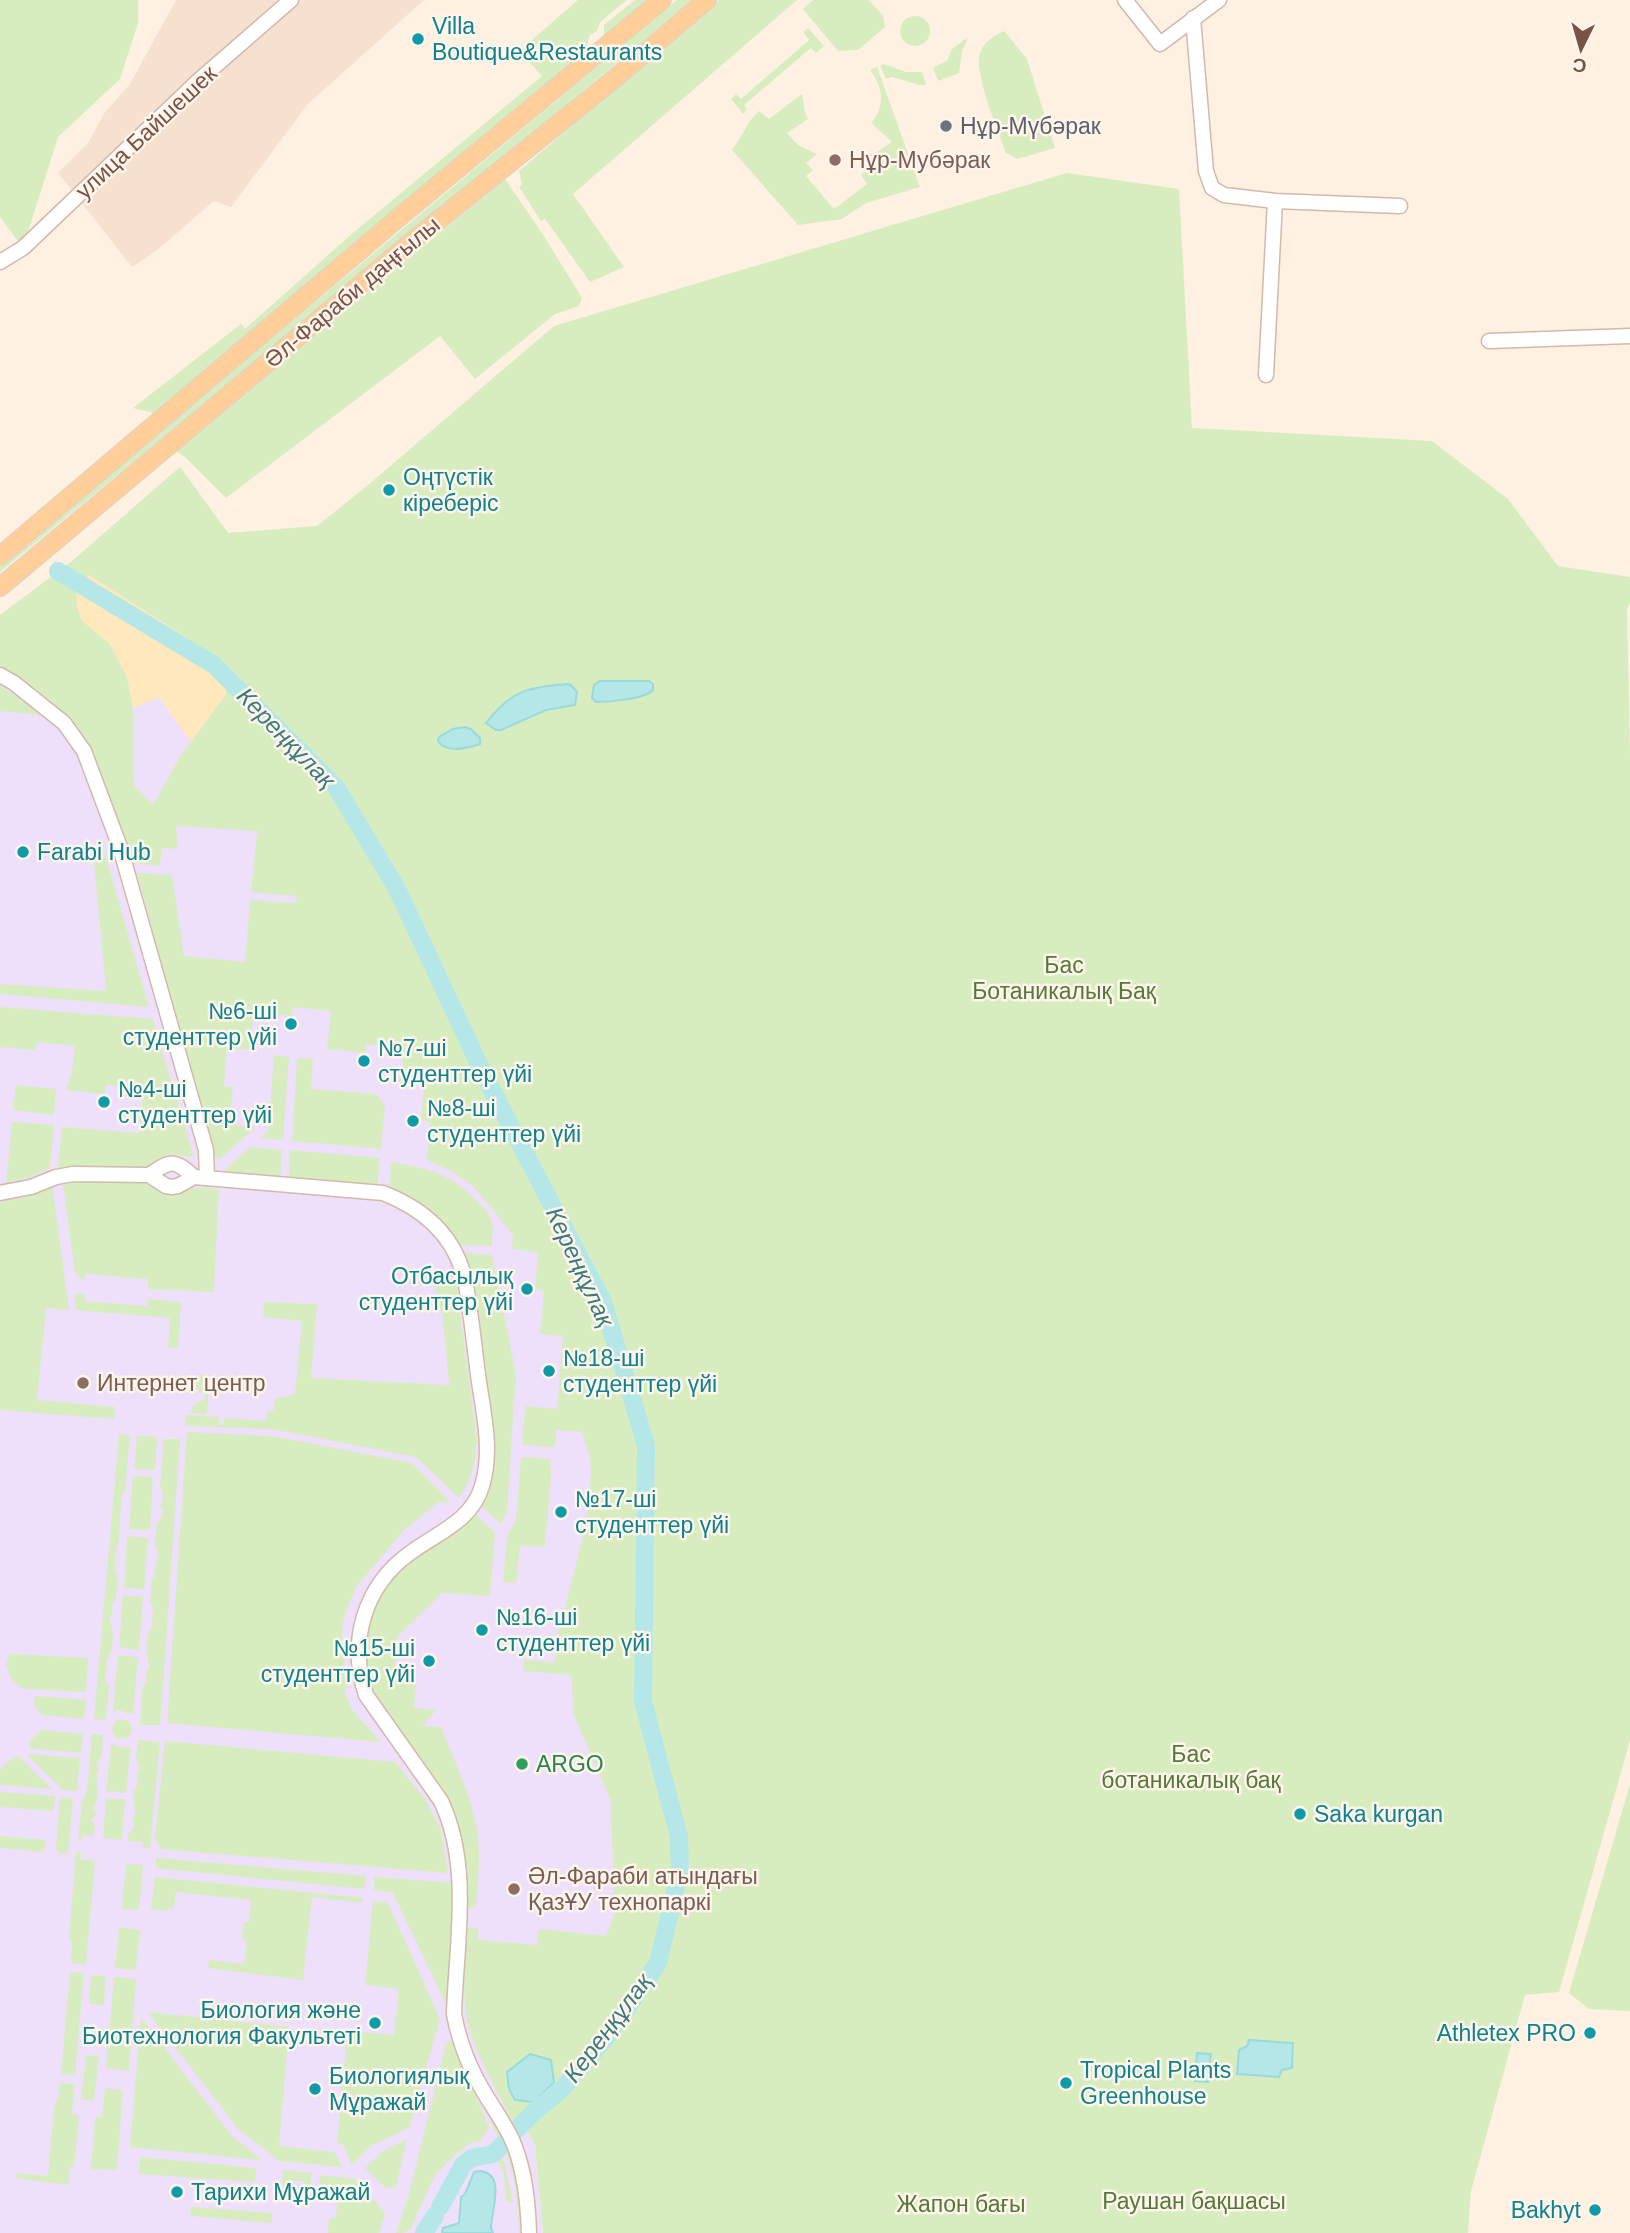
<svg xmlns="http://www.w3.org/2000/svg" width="1630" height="2233" viewBox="0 0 1630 2233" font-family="Helvetica,sans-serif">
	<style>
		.residential { fill: #f6e1d0 }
		.education { fill: #eedffa }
		.green { fill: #d7edc0; fill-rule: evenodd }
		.sand { fill: #ffe9bc }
		.water { fill: #b5e7e9; stroke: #9ad9dc; stroke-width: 2 }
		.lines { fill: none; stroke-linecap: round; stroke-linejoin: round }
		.river { stroke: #b5e7e9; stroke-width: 18 }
		.minor-casing { stroke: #d2b9aa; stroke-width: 17 }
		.major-casing { stroke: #dcd2cf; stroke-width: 20 }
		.minor { stroke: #fff; stroke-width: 14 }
		.major { stroke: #ffce99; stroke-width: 18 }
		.culture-dot { fill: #0f9aa8; stroke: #fff5eb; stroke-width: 2.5 }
		.worship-dot { fill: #6b7280; stroke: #fff5eb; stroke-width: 2.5 }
		.education-dot { fill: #8d6e63; stroke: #fff5eb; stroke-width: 2.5 }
		.leisure-dot { fill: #2e9e5b; stroke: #fff5eb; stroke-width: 2.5 }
		.labels { text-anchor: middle; stroke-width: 5; stroke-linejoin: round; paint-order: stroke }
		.culture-label { font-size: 23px; fill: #0d838f; stroke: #fff5eb; text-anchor: start }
		.worship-label { font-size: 23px; fill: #5b616d; stroke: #fff5eb; text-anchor: start }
		.street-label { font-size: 23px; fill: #785346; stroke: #fff5eb }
		.education-label { font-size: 23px; fill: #785e54; stroke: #fff5eb; text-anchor: start }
		.park-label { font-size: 23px; fill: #537a3b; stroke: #fff5eb }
		.leisure-label { font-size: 23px; fill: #27864d; stroke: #fff5eb; text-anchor: start }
		.water-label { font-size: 24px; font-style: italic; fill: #397b7f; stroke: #fff5eb }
	</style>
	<rect width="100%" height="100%" fill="#fef1e2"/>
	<polygon class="residential" points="176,0 424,0 308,104 231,207 214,201 156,251 132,267 58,173 88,143 105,112 130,84"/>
	<polygon class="education" points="180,467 228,533 259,531 570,1251 642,1958 493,2064 535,2145 543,2233 0,2233 0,615 71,562"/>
	<g class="green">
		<polygon points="0,0 138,0 138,23 120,79 58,137 23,248 0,217"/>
		<polygon points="578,0 627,0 600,22 597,31 590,35 584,55 154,413 133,408 241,324 245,329 354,232 542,76 519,51"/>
		<polygon points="635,0 650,0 604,38 604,25"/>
		<polygon points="677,0 693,0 0,572 0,565"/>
		<polygon points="719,0 797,0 573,194 624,267 590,282 545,219 541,221 519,187 522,184 519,171"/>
		<polygon points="813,0 869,0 883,16 885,27 858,50 838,51 803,9"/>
		<circle cx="915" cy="31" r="15"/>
		<polygon points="808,28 824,46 816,53 811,48 744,105 747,109 743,114 731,99 736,94 741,99 809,40 803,32"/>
		<path d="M1004,31L1027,59L1055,148L1017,159L1006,153C998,130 974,75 980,53C984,41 994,36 1004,31Z"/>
		<polygon points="968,37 962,52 959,73 938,81 933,68 948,60 951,50"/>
		<polygon points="884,64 906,72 922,72 926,85 920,85 892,77 886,79 880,65"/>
		<path d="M877,67L920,187L866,203L842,219L798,225L732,150C742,138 747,121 759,111L769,119L802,94L805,112L808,119L787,133L798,145L817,154L806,163L813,170L806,176L834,209L867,184L861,175L868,168L858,158L877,152L892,142L871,123C886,106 883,86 870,70Z"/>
		<path d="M1067,173L1179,189L1192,428L1432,441L1508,499L1558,566L1630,577V602L1627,609L1630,756V1739L1626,1755L1559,1992L1525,1995L1471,2191L1468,2233H543L535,2145L519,2114L512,2121C497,2091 472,2048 466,2015C462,1987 466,1956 467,1928H478V1940L537,1945L539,1929L606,1936L613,1919L614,1902L611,1801L573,1713L572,1675L523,1671L524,1660L555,1662L556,1643L586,1524L591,1473L590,1457L582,1432L556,1430L555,1447L522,1445L525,1406L557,1409L563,1336L540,1334L544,1291L535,1289L538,1252L512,1249L513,1235L472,1185L449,1170L427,1160L430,1122L421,1121L424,1084L398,1081L402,1073L404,1048L366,1044L365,1053L327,1049L331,1011L293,1007L292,1016L254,1012L251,1038L254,1050L227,1048L224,1086L233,1087L230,1125L256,1127L220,1159L214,1157L137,873L172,875L184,956L245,962L250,900L296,903L297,896L251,892L257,831L176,826L178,849L162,848L160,866L133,863L92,753L78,728L52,702L22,679L0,666V615L71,562L180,467L228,533L317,526L368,485L554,326ZM110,644L226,694L180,757L153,805L135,787L133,775V708L127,677Z"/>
		<polygon points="505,179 544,236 582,298 579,306 555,314 475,379 440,336 226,498 185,457 176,451"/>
		<polygon points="0,685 42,715 0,711"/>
		<polygon points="104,850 149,1007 0,994 0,984 106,991 94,862"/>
		<polygon points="0,1007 153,1019 194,1157 168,1154 146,1167 58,1168 62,1127 139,1133 144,1089 106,1085 104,1094 66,1090 72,1071 75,1046 37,1042 35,1050 0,1047"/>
		<polygon points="274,1055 289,1057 283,1140 259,1138 268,1132"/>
		<polygon points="297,1058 313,1059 311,1089 376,1094 385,1105 381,1149 292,1141"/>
		<polygon points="16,1085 56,1089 54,1115 13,1110"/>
		<polygon points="12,1122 54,1125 50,1168 28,1178 6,1183"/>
		<polygon points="250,1147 282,1150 280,1179 229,1174 224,1170"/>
		<polygon points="290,1150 380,1158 377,1188 289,1180"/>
		<path d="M391,1162C426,1168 448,1172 474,1198C480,1204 488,1211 491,1219C494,1227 492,1238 492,1246L460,1245C441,1219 418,1203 389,1190Z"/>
		<polygon points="87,1180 141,1182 164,1193 178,1194 199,1187 219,1189 214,1292 148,1289 148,1279 85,1274 84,1281 75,1273 63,1184"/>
		<polygon points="52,1184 69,1310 46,1308 37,1400 115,1407 114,1419 0,1410 0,1202 31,1196"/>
		<polygon points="464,1253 492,1255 516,1374 507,1512 501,1524 480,1505 491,1430 469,1267"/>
		<path d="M450,1270L457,1289L477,1439C475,1464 473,1477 459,1498L416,1457L272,1429L185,1426L186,1415L219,1417V1425H224V1418L266,1421L267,1411H273L275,1399L295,1394L302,1321L263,1317L264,1302L317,1304L311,1378L449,1385L443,1319L432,1273Z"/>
		<polygon points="75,1293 84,1294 85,1301 147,1306 148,1299 181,1302 178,1348 168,1347 170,1318 76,1310"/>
		<polygon points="201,1375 210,1375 207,1414 191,1413 192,1407 200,1401 204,1401 205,1393 201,1393 195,1384 195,1378"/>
		<polygon points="187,1432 272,1436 412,1463 451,1502 439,1502 404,1530 357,1586 349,1603 343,1622 342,1642 346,1696 353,1711 381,1742 167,1723"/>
		<path d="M119,1434L130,1436L125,1490L121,1496L122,1503C117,1518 123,1535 115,1554C117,1560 114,1567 116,1574L118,1575L116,1597L111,1608L113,1614L109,1618C115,1633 114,1649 106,1661L108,1668L105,1674L106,1684L109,1685L106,1720L94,1719Z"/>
		<polygon points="137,1436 157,1437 155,1470 134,1469"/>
		<path d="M164,1439H180L161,1713L160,1725H140L142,1689L147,1680L145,1673L150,1668C145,1653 145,1636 153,1624L151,1617L154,1613L150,1600L152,1578L155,1577L154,1571L157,1566L155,1561L159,1556L155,1544L157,1522L160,1521L163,1511L160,1505L163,1501L162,1489L160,1488Z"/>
		<polygon points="521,1457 550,1459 551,1474 545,1547 520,1546 516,1583 503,1582 507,1536 516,1520"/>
		<polygon points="133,1476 153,1477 150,1530 129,1529"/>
		<path d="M476,1515L495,1533L490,1596L442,1593L397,1637L394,1681L416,1683L414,1708L436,1710L422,1726L441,1727C453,1758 468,1788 475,1820C482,1849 478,1879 476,1908L464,1907C466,1875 466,1843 454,1812C428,1748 351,1709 367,1631C373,1605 386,1581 406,1563C415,1553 431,1548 442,1541C454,1533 465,1524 476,1515Z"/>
		<polygon points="127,1536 148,1538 144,1589 124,1588"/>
		<polygon points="123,1595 143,1597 139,1650 119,1647"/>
		<path d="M10,1654L88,1658L86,1692L25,1689C13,1684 10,1676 6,1664Z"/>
		<polygon points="118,1655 138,1657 133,1714 118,1710 113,1713"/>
		<polygon points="35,1696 86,1700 84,1719 42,1715 34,1704"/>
		<circle cx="122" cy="1729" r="10"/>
		<polygon points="41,1730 83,1734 81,1753 29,1748 30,1741"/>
		<path d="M92,1734L103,1735L102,1754L97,1763L99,1768C92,1780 104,1790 93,1808L96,1814L91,1820L95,1825L93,1836L82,1835L81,1841H78L82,1802L87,1791Z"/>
		<path d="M138,1740L160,1742L150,1849L143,1848V1842L128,1841V1835L134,1827L132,1820L135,1815L133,1792C138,1788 139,1779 137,1773L140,1768L136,1757Z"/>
		<polygon points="165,1741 395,1762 425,1799 441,1829 448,1873 161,1849 155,1838"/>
		<polygon points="111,1744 124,1748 131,1746 126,1793 106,1791"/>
		<polygon points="26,1754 80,1758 77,1791 63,1790"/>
		<polygon points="17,1755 52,1789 0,1785 0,1769"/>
		<polygon points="1630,1784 1630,2011 1589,2009 1569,1993"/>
		<polygon points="0,1792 55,1796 54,1811 0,1807"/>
		<polygon points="60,1797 73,1798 68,1852 61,1855 56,1849"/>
		<polygon points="106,1798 125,1799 122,1840 103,1838"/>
		<polygon points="0,1836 44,1840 46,1846 43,1852 0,1848"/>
		<polygon points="76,1852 81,1852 80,1859 95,1861 86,1965 71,1963 72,1945 69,1937"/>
		<polygon points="156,1858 366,1876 364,1889 156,1868"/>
		<polygon points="126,1864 143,1865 139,1910 122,1909"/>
		<polygon points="155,1877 363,1898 362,1903 312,1897 303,1980 208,1968 209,1960 244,1964 247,1940 242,1939 244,1922 249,1922 251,1900 176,1892 174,1908 168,1907 167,1911 151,1909"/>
		<polygon points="374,1877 453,1883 450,1993 446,2004 393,1893 374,1890"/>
		<polygon points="373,1901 388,1903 440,2019 409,2128 371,2146 352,2165 343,2144 337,2143 347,2034 349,2031 394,2035 399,1989 365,1985"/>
		<polygon points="119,1927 140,1930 136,1970 115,1968"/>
		<polygon points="70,1972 84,1973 75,2075 61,2074"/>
		<polygon points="91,1975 106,1976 104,2005 89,2004"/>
		<polygon points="114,1977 136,1979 129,2071 106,2068"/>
		<polygon points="148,2012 289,2027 279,2146 334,2152 342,2167 279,2161 238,2129"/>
		<polygon points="141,2017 231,2135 262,2160 130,2147"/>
		<polygon points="454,2040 489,2128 480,2141 467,2144 464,2149 457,2153 435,2175 411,2228 403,2233 396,2233 409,2194 447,2041"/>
		<polygon points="86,2055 99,2056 94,2101 81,2099"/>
		<polygon points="60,2083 75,2084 72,2114 79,2116 74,2167 70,2167 68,2185 16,2178 16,2173 48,2176 54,2108 59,2095"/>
		<polygon points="105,2088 123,2090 117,2170 91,2169 95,2117 102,2117"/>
		<path d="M490,2121L496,2122C516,2161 520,2189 523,2233H519C518,2206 517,2182 507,2156C503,2144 496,2133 490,2121Z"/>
		<polygon points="407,2139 396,2187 387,2189 365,2168 382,2152"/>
		<path d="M475,2147L496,2149L504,2162L513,2202H506C505,2188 506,2172 497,2160C456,2160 461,2183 442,2211L436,2208L460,2155Z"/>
		<polygon points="140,2157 256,2168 255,2182 139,2174"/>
		<polygon points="283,2170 312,2173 310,2187 308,2187 307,2192 304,2191 304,2181 294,2181 293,2190 290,2190 290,2185 282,2185"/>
		<polygon points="320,2175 356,2179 385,2213 379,2233 328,2233 329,2218 336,2218 338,2190 319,2188"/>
		<polygon points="191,2207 272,2213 272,2223 190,2216"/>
	</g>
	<polygon class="sand" points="89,575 189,639 223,665 228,673 226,694 191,742 159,697 133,708 127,677 110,644 82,621 77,607 76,596 78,588"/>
	<g class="water">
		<path d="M600,681H649L653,684V690C645,699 609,702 596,702L592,698L594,685Z"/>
		<path d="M567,684L571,685L577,692L575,705L546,710L501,730H496L486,723C511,691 527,687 567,684Z"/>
		<path d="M465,727L471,729L480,738V744C468,748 446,754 438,741L439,737L453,729Z"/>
		<polygon points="1249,2040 1293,2043 1292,2068 1282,2070 1279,2077 1237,2074 1239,2050 1247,2046"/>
		<polygon points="1197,2053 1211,2054 1208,2082 1195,2081"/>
		<polygon points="530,2054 551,2060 554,2082 534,2102 515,2100 509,2089 507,2072"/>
		<path d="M479,2171C506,2172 492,2209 491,2227L493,2233H442L443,2228L459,2223L461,2197L465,2194L474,2172Z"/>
	</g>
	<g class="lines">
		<g class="river">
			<polyline points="58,571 214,665 336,787 397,889 485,1077 603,1302 646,1445 643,1701 679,1837 680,1871 658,1963 606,2038 563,2088 534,2112 516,2130"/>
			<polyline points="440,2207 463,2165 472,2158 493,2154 504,2143"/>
			<polyline points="424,2233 435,2216"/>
		</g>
		<g class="minor-casing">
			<g id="minor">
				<polyline points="1125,0 1160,44 1219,0"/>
				<polyline points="1193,18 1206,171 1212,188 1224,195 1275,201 1400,206"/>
				<polyline points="0,262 23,248 198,81 291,0"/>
				<polyline points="1489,341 1630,336"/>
				<polyline points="1266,375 1275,201"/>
				<polyline points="0,675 14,683 64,723 84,751 120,847 206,1150 207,1178"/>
				<path d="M149,1175C171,1160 174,1159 194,1177"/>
				<path d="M0,1193L31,1187L56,1177L73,1174L149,1175L166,1186L172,1187L178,1186L194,1177L383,1193C424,1209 455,1236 465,1280C471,1312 474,1343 478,1375C483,1411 493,1451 482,1486C472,1521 437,1533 410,1553C364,1586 348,1642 366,1695L441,1801C472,1866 456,1945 454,2014C458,2036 465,2056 475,2076C486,2099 503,2119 513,2142C525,2171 528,2202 529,2233"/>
			</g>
		</g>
		<g class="major-casing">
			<g id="major">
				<polyline points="0,556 397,219 662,0"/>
				<polyline points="0,587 409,244 614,79 707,0"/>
			</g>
		</g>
		<use href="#minor" class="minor"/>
		<use href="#major" class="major"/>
	</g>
	<g class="culture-dot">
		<circle cx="418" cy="39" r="7"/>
		<circle cx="389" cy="490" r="7"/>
		<circle cx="23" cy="852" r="7"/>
		<circle cx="291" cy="1024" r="7"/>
		<circle cx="364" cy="1061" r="7"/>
		<circle cx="104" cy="1102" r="7"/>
		<circle cx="413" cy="1121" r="7"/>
		<circle cx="527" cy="1289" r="7"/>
		<circle cx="549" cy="1371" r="7"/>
		<circle cx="561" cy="1512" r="7"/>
		<circle cx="482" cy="1630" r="7"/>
		<circle cx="429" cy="1661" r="7"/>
		<circle cx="1300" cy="1814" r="7"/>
		<circle cx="375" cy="2023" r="7"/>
		<circle cx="1590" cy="2033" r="7"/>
		<circle cx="1066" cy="2083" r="7"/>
		<circle cx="315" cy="2089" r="7"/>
		<circle cx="177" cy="2192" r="7"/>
		<circle cx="1595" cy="2210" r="7"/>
	</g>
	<circle class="worship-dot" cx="946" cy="126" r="7"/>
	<g class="education-dot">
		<circle cx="835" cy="160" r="7"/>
		<circle cx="83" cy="1383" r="7"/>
		<circle cx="514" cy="1889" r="7"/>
	</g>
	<circle class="leisure-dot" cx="522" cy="1764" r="7"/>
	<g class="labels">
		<g class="culture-label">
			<text x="432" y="34">Villa<tspan x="432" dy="26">Boutique&amp;Restaurants</tspan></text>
			<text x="403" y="485">Оңтүстік<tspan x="403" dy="26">кіреберіс</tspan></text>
			<text x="37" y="860">Farabi Hub</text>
			<text x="277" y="1019" text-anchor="end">№6-ші<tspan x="277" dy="26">студенттер үйі</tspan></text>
			<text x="378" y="1056">№7-ші<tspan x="378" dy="26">студенттер үйі</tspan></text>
			<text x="118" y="1097">№4-ші<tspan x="118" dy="26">студенттер үйі</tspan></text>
			<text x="427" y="1116">№8-ші<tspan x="427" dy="26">студенттер үйі</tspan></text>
			<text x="513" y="1284" text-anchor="end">Отбасылық<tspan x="513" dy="26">студенттер үйі</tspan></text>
			<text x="563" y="1366">№18-ші<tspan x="563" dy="26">студенттер үйі</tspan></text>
			<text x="575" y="1507">№17-ші<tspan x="575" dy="26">студенттер үйі</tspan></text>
			<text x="496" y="1625">№16-ші<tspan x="496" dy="26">студенттер үйі</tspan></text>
			<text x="415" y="1656" text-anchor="end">№15-ші<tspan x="415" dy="26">студенттер үйі</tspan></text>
			<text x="1314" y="1822">Saka kurgan</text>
			<text x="361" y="2018" text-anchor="end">Биология және<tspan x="361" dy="26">Биотехнология Факультеті</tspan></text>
			<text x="1576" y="2041" text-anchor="end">Athletex PRO</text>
			<text x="1080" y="2078">Tropical Plants<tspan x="1080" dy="26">Greenhouse</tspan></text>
			<text x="329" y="2084">Биологиялық<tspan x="329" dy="26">Мұражай</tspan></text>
			<text x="191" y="2200">Тарихи Мұражай</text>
			<text x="1581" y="2218" text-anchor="end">Bakhyt</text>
		</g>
		<g class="worship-label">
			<text x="960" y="134">Нұр-Мүбәрак</text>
		</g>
		<g class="street-label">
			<text transform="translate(146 132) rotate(-43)" y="8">улица Байшешек</text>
			<text transform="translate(352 292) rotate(-40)" y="8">Әл-Фараби даңғылы</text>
		</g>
		<g class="education-label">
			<text x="849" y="168">Нұр-Мубәрак</text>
			<text x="97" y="1391">Интернет центр</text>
			<text x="528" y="1884">Әл-Фараби атындағы<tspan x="528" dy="26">ҚазҰУ технопаркі</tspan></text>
		</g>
		<g class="park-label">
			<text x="1064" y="973">Бас<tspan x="1064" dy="26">Ботаникалық Бақ</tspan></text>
			<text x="1191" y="1762">Бас<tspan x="1191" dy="26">ботаникалық бақ</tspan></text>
			<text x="1194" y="2209">Раушан бақшасы</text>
			<text x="961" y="2212">Жапон бағы</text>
		</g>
		<g class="leisure-label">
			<text x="536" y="1772">ARGO</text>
		</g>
		<g class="water-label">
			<text transform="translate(286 738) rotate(46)" y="8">Кереңқұлақ</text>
			<text transform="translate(580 1267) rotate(65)" y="8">Кереңқұлақ</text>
			<text transform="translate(608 2028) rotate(-53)" y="8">Кереңқұлақ</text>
		</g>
	</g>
	<g transform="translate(1581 49) rotate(185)" stroke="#fff5eb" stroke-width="5" paint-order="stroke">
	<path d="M0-5L12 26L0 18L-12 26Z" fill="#785346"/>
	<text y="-10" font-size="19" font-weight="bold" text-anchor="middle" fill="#785346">С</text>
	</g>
</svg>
